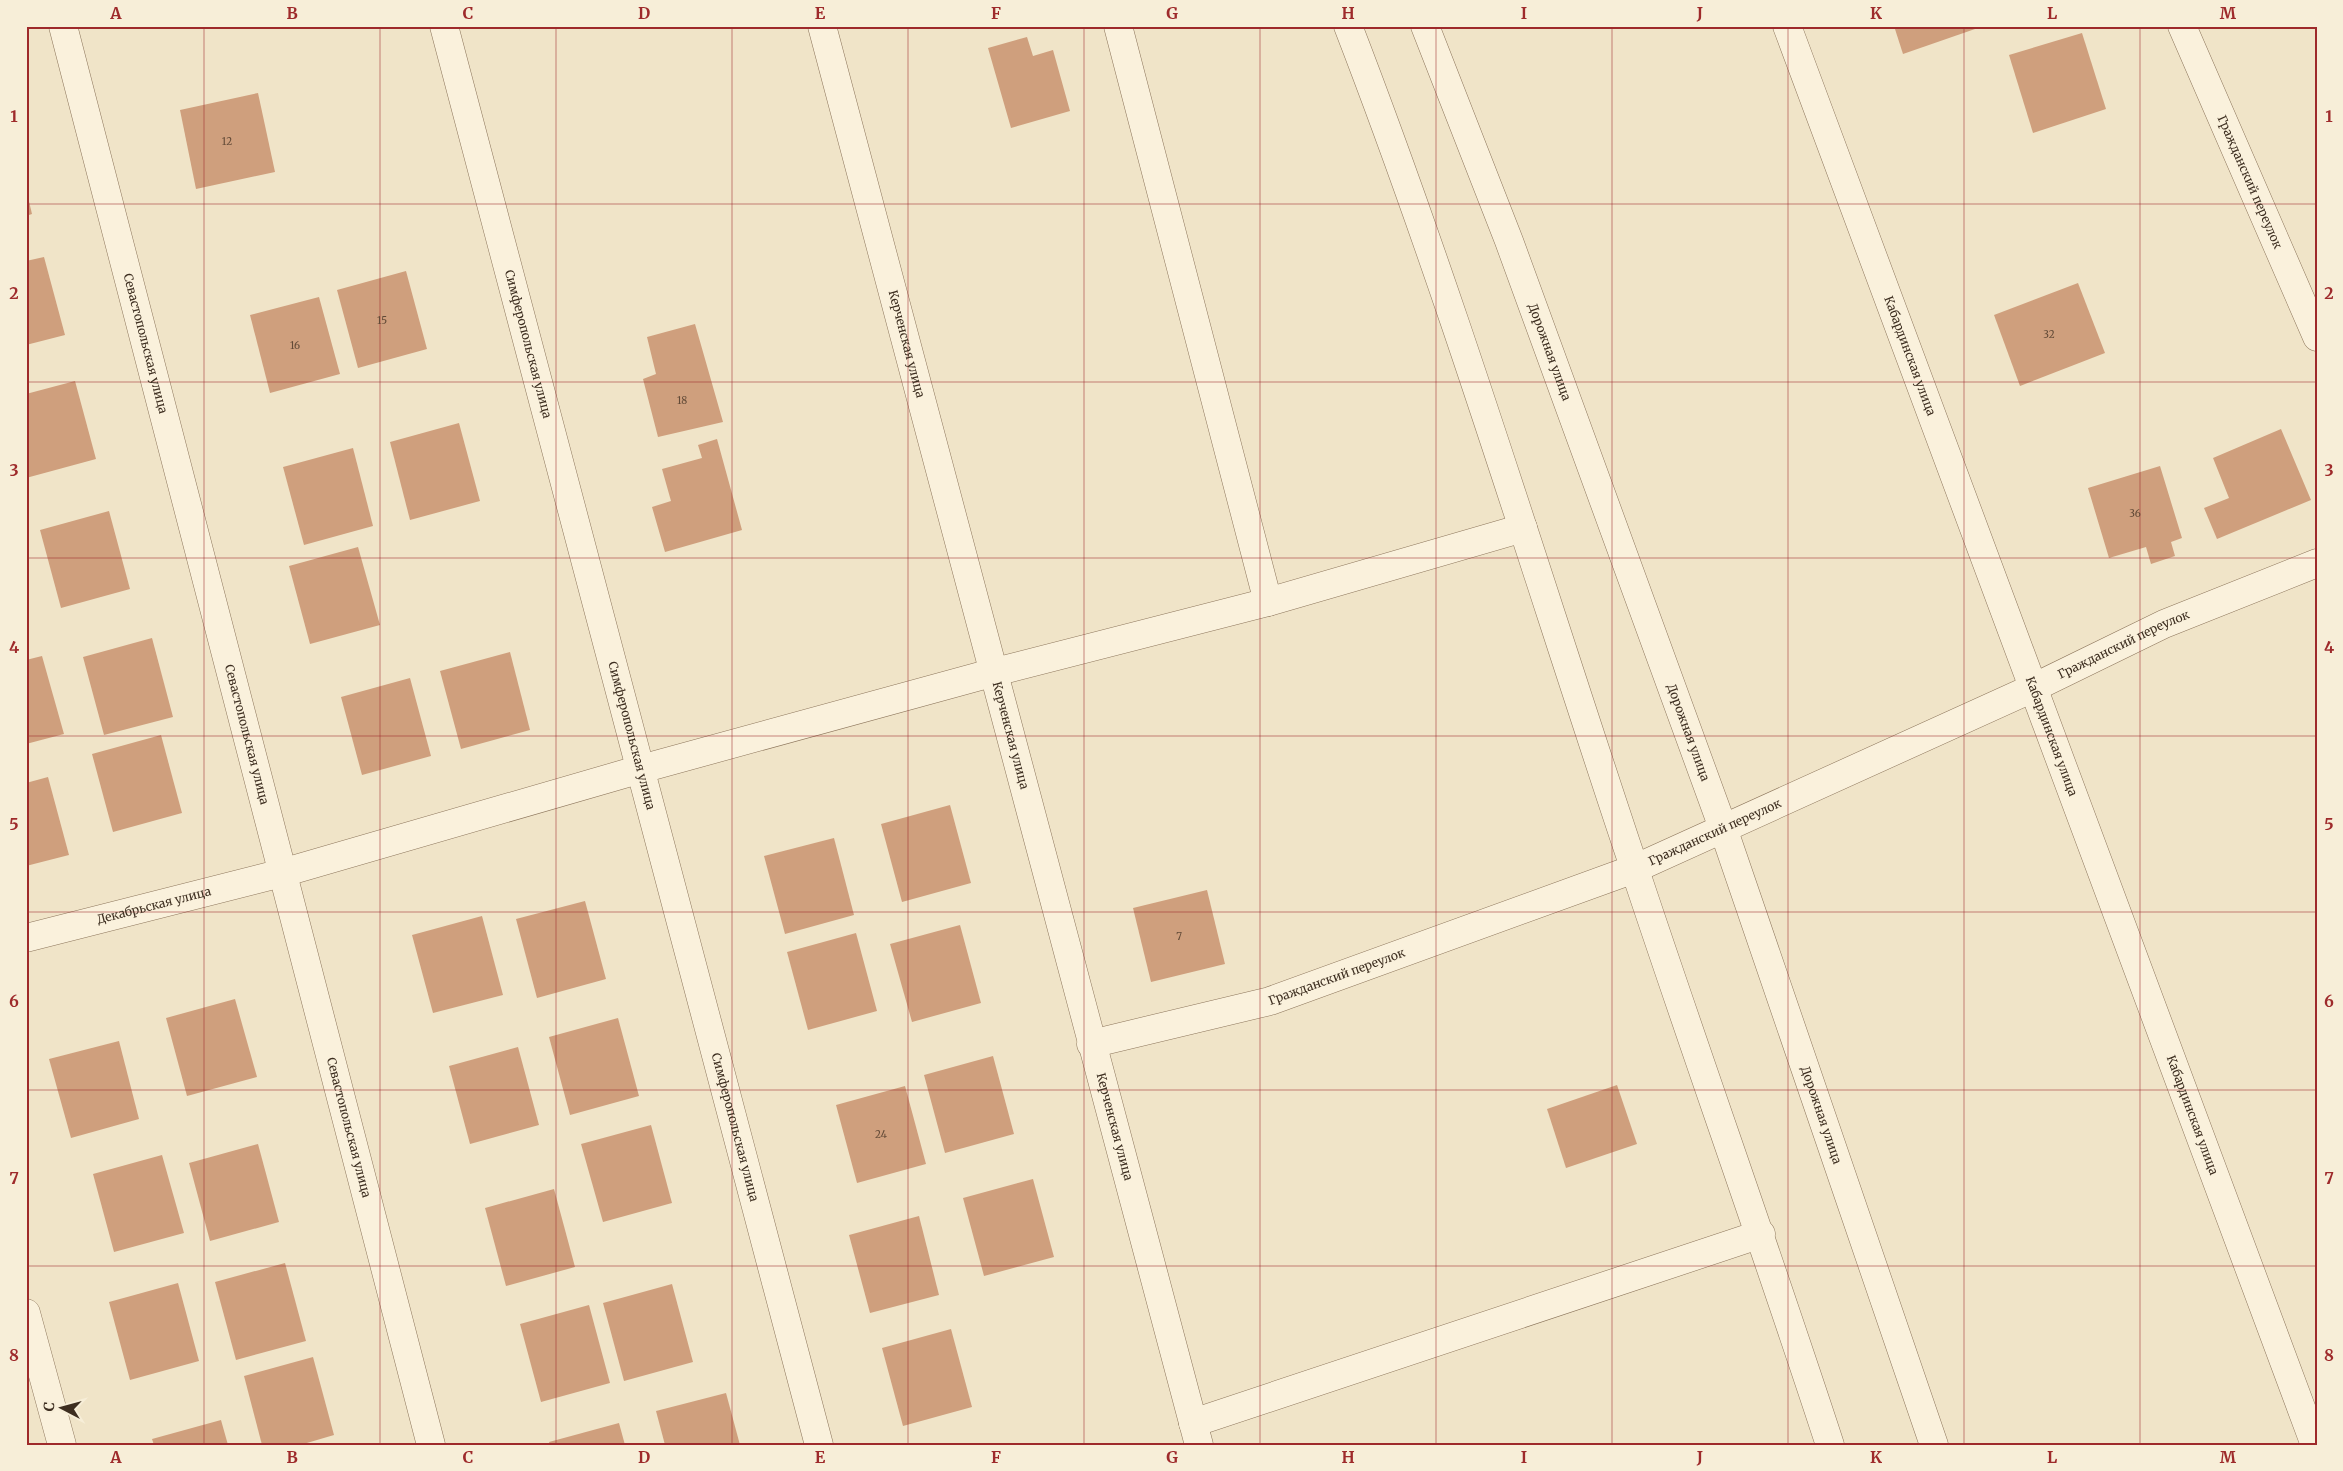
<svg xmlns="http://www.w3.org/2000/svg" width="2343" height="1471" viewBox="0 0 2343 1471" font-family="Merriweather,serif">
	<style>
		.building { fill: #cf9f7d }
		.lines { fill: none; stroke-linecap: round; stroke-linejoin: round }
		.street-casing { stroke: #8d765c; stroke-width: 29 }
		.street { stroke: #faf1dc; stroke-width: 28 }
		.grid { fill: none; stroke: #9e2a2b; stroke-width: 1; stroke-opacity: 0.55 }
		.labels { text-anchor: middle; stroke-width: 5; stroke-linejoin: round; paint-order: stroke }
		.number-label { font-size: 10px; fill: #624a37 }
		.street-label { font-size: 12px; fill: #3d2e20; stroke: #f7eed8 }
		.neatline { fill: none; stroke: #9e2a2b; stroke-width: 2 }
		.grid-label { font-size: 16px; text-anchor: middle; font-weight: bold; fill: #9e2a2b }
	</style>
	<rect width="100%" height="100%" fill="#f0e4c8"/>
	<g class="building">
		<polygon points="1894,26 1974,26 1975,29 1903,54"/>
		<polygon points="2082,33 2106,109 2033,133 2009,55"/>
		<polygon points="1027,37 1033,56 1053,50 1070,111 1011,128 988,48"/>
		<polygon points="258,93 275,172 196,189 180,110"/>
		<polygon points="27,193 32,214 26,216 26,194"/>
		<polygon points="44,257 65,335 26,345 26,261"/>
		<polygon points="406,271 427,349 358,368 337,290"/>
		<polygon points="2078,283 2105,353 2020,386 1994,315"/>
		<polygon points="319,297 340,374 270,393 250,315"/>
		<polygon points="695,324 723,422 658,437 643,379 656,374 647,337"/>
		<polygon points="75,381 96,459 26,478 26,394"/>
		<polygon points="459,423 480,501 410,520 390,442"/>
		<polygon points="2281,429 2311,500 2217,539 2204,508 2229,498 2213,458"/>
		<polygon points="717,439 742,530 665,552 652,507 671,501 662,469 702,458 698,445"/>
		<polygon points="353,448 373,526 304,545 283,467"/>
		<polygon points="2160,466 2182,538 2171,542 2175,556 2151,564 2146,547 2109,558 2088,488"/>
		<polygon points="109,511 130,589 61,608 40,530"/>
		<polygon points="358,547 380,625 310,644 289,566"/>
		<polygon points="152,638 173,717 104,735 83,657"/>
		<polygon points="510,652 530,730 461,749 440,671"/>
		<polygon points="42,656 64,734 26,744 26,660"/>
		<polygon points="410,678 431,756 362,775 341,697"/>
		<polygon points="161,735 182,813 113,832 92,754"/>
		<polygon points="48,777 69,855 26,866 26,783"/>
		<polygon points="950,805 971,883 902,902 881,824"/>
		<polygon points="834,838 854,915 785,934 764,856"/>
		<polygon points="1207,890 1225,964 1151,982 1133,908"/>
		<polygon points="585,901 606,979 537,998 516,919"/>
		<polygon points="482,916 503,995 433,1013 412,935"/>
		<polygon points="960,925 981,1003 912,1022 890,944"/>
		<polygon points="856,933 877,1011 808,1030 787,952"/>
		<polygon points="235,999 257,1077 187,1096 166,1018"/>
		<polygon points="618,1018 639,1096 570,1115 549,1037"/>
		<polygon points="119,1041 139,1119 71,1138 49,1059"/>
		<polygon points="518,1047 539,1125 470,1144 449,1066"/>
		<polygon points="993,1056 1014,1134 945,1153 924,1075"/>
		<polygon points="1617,1085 1637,1144 1566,1168 1547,1109"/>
		<polygon points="905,1086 926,1164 857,1183 836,1105"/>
		<polygon points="651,1125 672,1203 603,1222 581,1144"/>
		<polygon points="258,1144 279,1222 210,1241 189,1163"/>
		<polygon points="162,1155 184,1233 114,1252 93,1174"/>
		<polygon points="1033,1179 1054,1257 984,1276 963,1198"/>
		<polygon points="554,1189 575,1267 506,1286 485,1208"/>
		<polygon points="919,1216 939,1295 870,1313 849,1235"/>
		<polygon points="285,1263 306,1341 236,1360 215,1282"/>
		<polygon points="178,1283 199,1361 130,1380 109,1302"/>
		<polygon points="672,1284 693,1362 624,1381 603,1303"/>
		<polygon points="589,1305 610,1383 541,1402 520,1324"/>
		<polygon points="951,1329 972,1407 903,1426 882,1348"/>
		<polygon points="313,1357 334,1435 300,1445 262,1445 244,1376"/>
		<polygon points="726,1393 740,1445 665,1445 656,1411"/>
		<polygon points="221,1420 228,1445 154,1445 152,1439"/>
		<polygon points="619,1423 625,1445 550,1445 549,1442"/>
	</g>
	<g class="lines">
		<g class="street-casing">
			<g id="street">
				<path id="s1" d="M63,26L431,1445"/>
				<path id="s2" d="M444,26L819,1445"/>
				<path id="s3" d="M822,26L1199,1445"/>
				<polyline points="1118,26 1268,602"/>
				<path d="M1348,26C1455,303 1540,587 1634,867C1698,1060 1767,1252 1830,1445"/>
				<path id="s4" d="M1425,26L1509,241L1723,828L1934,1445"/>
				<path id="s5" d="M1787,26L2315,1445"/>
				<path id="s6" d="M2182,26L2317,337"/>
				<path id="s7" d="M26,938L282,873L641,769L995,672L1268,602L1523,528"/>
				<path id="s8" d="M1091,1044L1270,1001L1634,869L2033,688L2164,624L2317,563"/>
				<polyline points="26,1313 62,1445"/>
				<polyline points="1193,1423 1761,1234"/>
			</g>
		</g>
		<use href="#street" class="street"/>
	</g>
	<path class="grid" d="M204,26V1445M380,26V1445M556,26V1445M732,26V1445M908,26V1445M1084,26V1445M1260,26V1445M1436,26V1445M1612,26V1445M1788,26V1445M1964,26V1445M2140,26V1445M26,204H2317M26,382H2317M26,558H2317M26,736H2317M26,912H2317M26,1090H2317M26,1266H2317"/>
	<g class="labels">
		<g class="number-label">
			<text x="227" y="145">12</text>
			<text x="382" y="324">15</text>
			<text x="2049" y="338">32</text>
			<text x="295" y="349">16</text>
			<text x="682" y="404">18</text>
			<text x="2135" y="517">36</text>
			<text x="1179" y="940">7</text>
			<text x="881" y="1138">24</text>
		</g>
		<g class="street-label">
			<text dy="4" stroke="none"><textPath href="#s6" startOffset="170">Гражданский переулок</textPath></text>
			<text dy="4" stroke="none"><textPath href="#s1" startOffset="328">Севастопольская улица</textPath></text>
			<text dy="4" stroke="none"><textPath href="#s2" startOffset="329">Симферопольская улица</textPath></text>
			<text dy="4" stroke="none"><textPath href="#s3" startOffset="329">Керченская улица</textPath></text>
			<text dy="4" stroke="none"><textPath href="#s4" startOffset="349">Дорожная улица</textPath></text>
			<text dy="4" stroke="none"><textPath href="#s5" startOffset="352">Кабардинская улица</textPath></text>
			<text dy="4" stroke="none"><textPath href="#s8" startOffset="1110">Гражданский переулок</textPath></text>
			<text dy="4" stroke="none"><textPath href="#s4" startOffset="754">Дорожная улица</textPath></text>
			<text dy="4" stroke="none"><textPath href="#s3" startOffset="734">Керченская улица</textPath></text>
			<text dy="4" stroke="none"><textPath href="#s1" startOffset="732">Севастопольская улица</textPath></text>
			<text dy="4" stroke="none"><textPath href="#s2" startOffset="734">Симферопольская улица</textPath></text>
			<text dy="4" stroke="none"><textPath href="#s5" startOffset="758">Кабардинская улица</textPath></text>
			<text dy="4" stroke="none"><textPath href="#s8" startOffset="660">Гражданский переулок</textPath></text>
			<text dy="4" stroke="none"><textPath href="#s7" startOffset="132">Декабрьская улица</textPath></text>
			<text dy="4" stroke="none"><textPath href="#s8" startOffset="255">Гражданский переулок</textPath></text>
			<text dy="4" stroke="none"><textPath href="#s4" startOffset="1159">Дорожная улица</textPath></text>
			<text dy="4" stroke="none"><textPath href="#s5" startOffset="1162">Кабардинская улица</textPath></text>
			<text dy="4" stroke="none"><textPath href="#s2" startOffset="1139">Симферопольская улица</textPath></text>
			<text dy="4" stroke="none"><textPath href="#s3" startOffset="1139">Керченская улица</textPath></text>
			<text dy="4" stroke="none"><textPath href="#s1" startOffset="1138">Севастопольская улица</textPath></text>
		</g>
	</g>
	<rect width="2343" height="1471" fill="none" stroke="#f7eed8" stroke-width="55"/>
	<g transform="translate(62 1408) rotate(276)" stroke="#f7eed8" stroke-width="4" paint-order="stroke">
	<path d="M0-4L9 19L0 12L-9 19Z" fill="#3d2e20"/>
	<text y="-8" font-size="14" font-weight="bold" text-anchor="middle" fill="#3d2e20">С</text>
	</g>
	<rect x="28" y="28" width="2288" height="1416" class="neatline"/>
	<g class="grid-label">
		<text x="116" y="19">A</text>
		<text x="292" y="19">B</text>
		<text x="468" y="19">C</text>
		<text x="644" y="19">D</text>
		<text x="820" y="19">E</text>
		<text x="996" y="19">F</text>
		<text x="1172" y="19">G</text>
		<text x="1348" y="19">H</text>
		<text x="1524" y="19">I</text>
		<text x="1700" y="19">J</text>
		<text x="1876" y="19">K</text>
		<text x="2052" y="19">L</text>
		<text x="2228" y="19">M</text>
		<text x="14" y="122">1</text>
		<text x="2329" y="122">1</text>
		<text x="14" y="299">2</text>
		<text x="2329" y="299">2</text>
		<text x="14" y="476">3</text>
		<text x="2329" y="476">3</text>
		<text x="14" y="653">4</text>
		<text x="2329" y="653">4</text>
		<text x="14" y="830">5</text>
		<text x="2329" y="830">5</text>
		<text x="14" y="1007">6</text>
		<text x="2329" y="1007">6</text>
		<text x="14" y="1184">7</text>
		<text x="2329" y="1184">7</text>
		<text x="14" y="1361">8</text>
		<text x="2329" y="1361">8</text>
		<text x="116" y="1463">A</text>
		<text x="292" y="1463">B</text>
		<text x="468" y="1463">C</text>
		<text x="644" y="1463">D</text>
		<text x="820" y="1463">E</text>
		<text x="996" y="1463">F</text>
		<text x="1172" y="1463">G</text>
		<text x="1348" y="1463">H</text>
		<text x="1524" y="1463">I</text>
		<text x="1700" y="1463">J</text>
		<text x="1876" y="1463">K</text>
		<text x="2052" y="1463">L</text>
		<text x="2228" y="1463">M</text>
	</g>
</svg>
